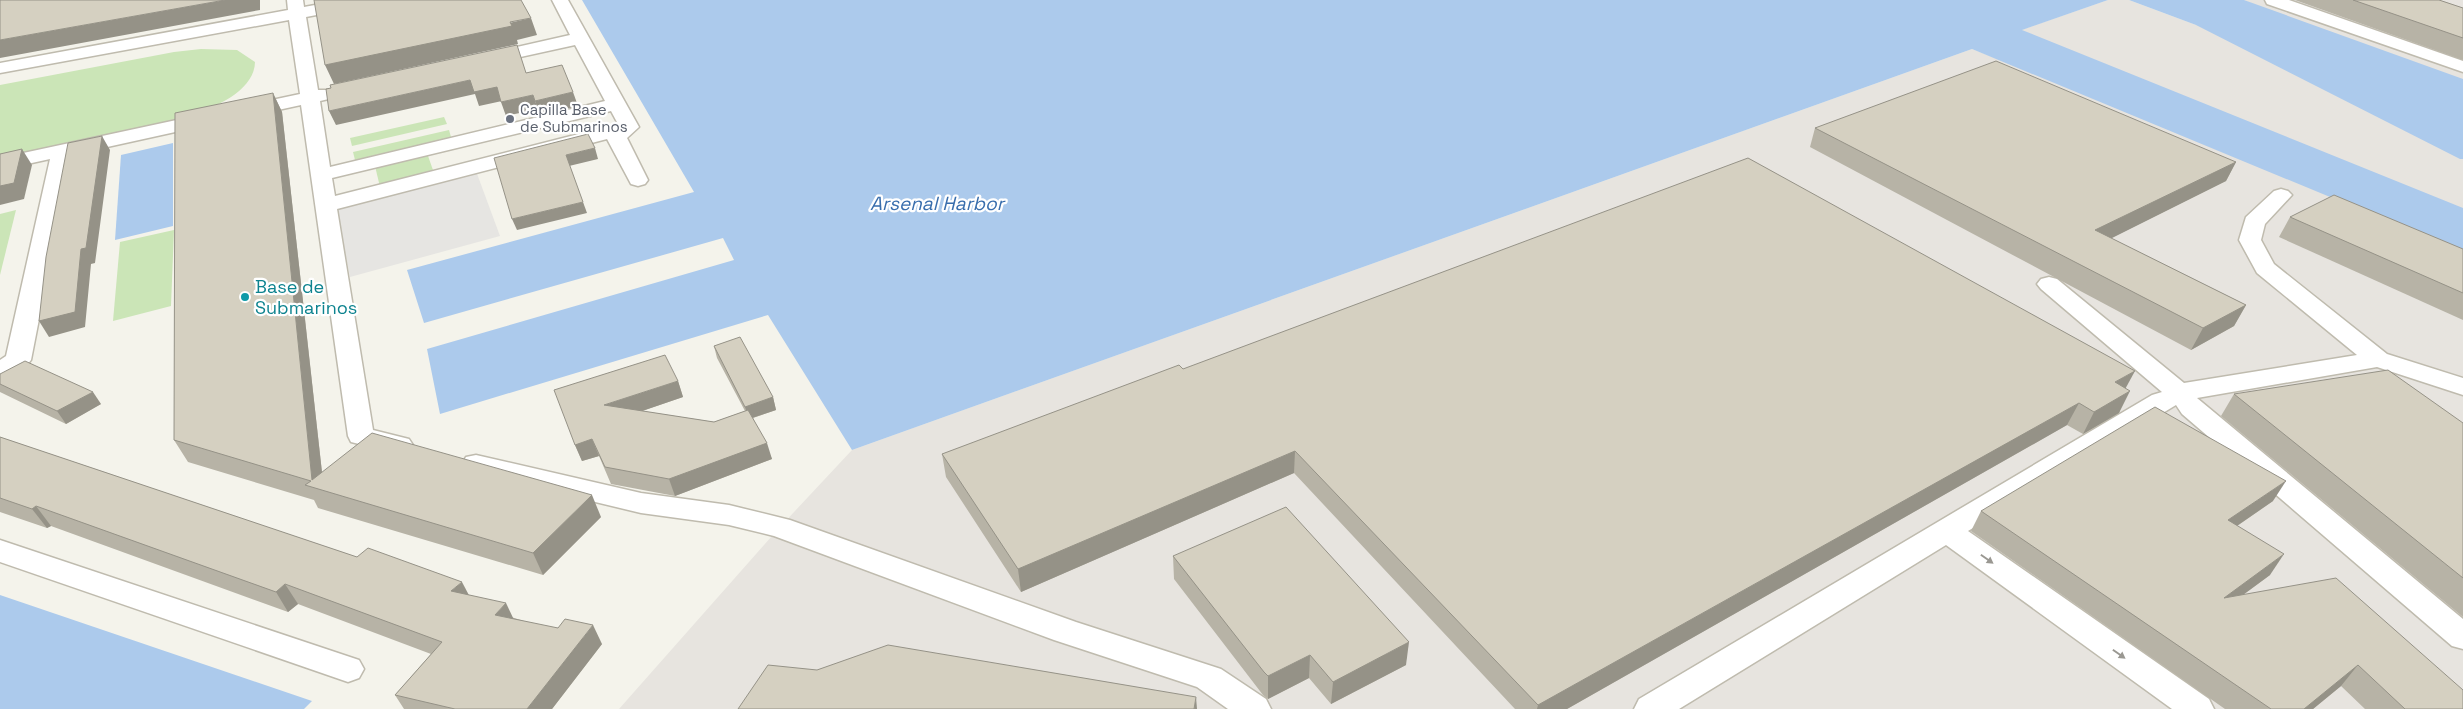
<svg xmlns="http://www.w3.org/2000/svg" width="2463" height="709" viewBox="0 0 2463 709" font-family="'Space Grotesk',sans-serif">
	<style>
		.industrial { fill: #e7e4df }
		.green { fill: #cbe5b7 }
		.parking { fill: #e6e5e2 }
		.water { fill: #accaec }
		.lines { fill: none; stroke-linecap: round; stroke-linejoin: round }
		.minor-casing { stroke: #bfbbae; stroke-width: 3 }
		.minor { fill: #fff; fill-rule: evenodd }
		.wall { fill: #b7b3a6 }
		.shaded-wall { fill: #959287 }
		.building { fill: #d5d0c1; stroke: #959287 }
		.oneway { fill: #9a9892 }
		.worship-dot { fill: #6b7280; stroke: #fff; stroke-width: 2 }
		.culture-dot { fill: #0f9aa8; stroke: #fff; stroke-width: 2 }
		.labels { text-anchor: middle; stroke-width: 4.5; stroke-linejoin: round; paint-order: stroke }
		.far-worship-label { font-size: 15px; fill: #5b616d; stroke: #fff; text-anchor: start }
		.culture-label { font-size: 18px; fill: #0d838f; stroke: #fff; text-anchor: start }
		.water-label { font-size: 19px; font-style: italic; fill: #396ead; stroke: #fff }
	</style>
	<rect width="100%" height="100%" fill="#f4f3eb"/>
	<polygon class="industrial" points="2108,0 2129,0 2196,25 2253,4 2244,0 2463,0 2463,709 619,709 780,527 852,450 1972,49 2008,63 2056,45 2021,30"/>
	<g class="green">
		<path d="M201,49L237,50L255,62C254,113 132,131 93,139C62,145 31,152 0,158V85L174,52Z"/>
		<polygon points="444,117 447,124 352,146 350,138"/>
		<polygon points="449,130 451,137 355,160 353,152"/>
		<polygon points="427,153 434,173 380,187 375,166"/>
		<polygon points="16,210 0,275 0,214"/>
		<polygon points="174,230 171,306 113,321 120,242"/>
	</g>
	<polygon class="parking" points="476,171 500,236 350,277 336,206"/>
	<g class="water">
		<polygon points="582,0 2108,0 2022,30 2463,208 2463,252 1972,49 852,450 768,315 440,414 427,349 734,260 723,238 424,323 407,270 694,192"/>
		<polygon points="2129,0 2244,0 2463,79 2463,159 2460,159 2196,25"/>
		<polygon points="173,143 173,226 115,240 121,155"/>
		<polygon points="0,595 312,701 304,709 0,709"/>
	</g>
	<g class="lines">
		<g class="minor-casing">
			<g id="minor">
				<path d="M287,0H303L304,7L342,0H377L375,4L369,5L306,17L318,90H333L335,94L333,98L320,101L330,167L605,101L575,45L488,64L482,63L479,59L482,55L570,35L552,0H568L639,127L627,138L648,180L645,184L638,186L631,184L607,139L337,209L373,430L409,439L413,445L409,451L399,454L351,442L348,436L301,105L246,117L239,115L236,111L239,107L300,94L289,20L0,73V63L288,10ZM611,111L618,124L335,196L332,178Z"/>
				<polygon points="2265,0 2289,0 2463,61 2463,72 2267,4"/>
				<path d="M209,113L216,115L219,119L216,123L71,155L31,360C24,370 11,376 0,379V360L6,356L50,159L0,170V158Z"/>
				<polygon points="2281,189 2288,191 2292,195 2265,224 2261,240 2274,264 2387,354 2463,378 2463,395 2377,367 2197,398 2463,619 2463,649 2452,646 2182,414 2176,405 1968,531 2209,699 2214,709 2172,709 1946,545 1679,709 1634,709 1639,699 2152,395 2162,392 2041,289 2037,284 2041,279 2049,277 2057,279 2184,383 2357,355 2257,273 2239,240 2246,217 2274,191"/>
				<polygon points="476,455 641,493 729,505 790,520 1076,622 1221,669 1266,699 1271,709 1228,709 1197,687 1054,640 774,536 729,525 641,513 466,471 462,464 466,457"/>
				<polygon points="0,540 359,660 364,669 359,678 348,682 0,562"/>
			</g>
		</g>
		<use href="#minor" class="minor"/>
	</g>
	<g class="wall">
		<polygon points="2295,0 2439,0 2463,8 2463,60"/>
		<polygon points="273,93 282,112 322,472 601,517 543,575 318,508 314,500 188,462 174,440"/>
		<polygon points="1815,128 2236,162 2226,181 2111,238 2246,305 2234,326 2191,350 1810,147"/>
		<polygon points="2290,217 2463,249 2463,320 2279,237"/>
		<polygon points="714,346 773,397 776,410 753,418 772,459 675,496 611,484 599,456 582,461 575,445 678,381 683,397 642,411 714,422 745,411 717,358"/>
		<polygon points="1183,369 2126,388 2119,413 2083,434 2067,425 1567,709 1515,709 1294,473 1021,592 946,477 942,454"/>
		<polygon points="0,374 101,404 66,424 0,392"/>
		<polygon points="2234,394 2463,423 2463,617 2221,416"/>
		<polygon points="0,437 469,595 514,618 602,644 552,709 404,709 395,695 431,654 298,604 288,612 51,526 47,528 0,512"/>
		<polygon points="2273,501 2237,526 2270,575 2243,595 2463,709 2365,709 2341,686 2313,709 2225,709 1971,531 1981,511"/>
		<polygon points="1173,556 1406,665 1331,704 1309,678 1268,699 1263,695 1174,579"/>
	</g>
	<g class="shaded-wall">
		<polygon points="225,0 260,0 260,10 0,58 0,40"/>
		<polygon points="531,18 537,35 517,40 518,44 334,84 325,65"/>
		<polygon points="470,80 497,87 502,101 479,106 475,94 336,125 329,111"/>
		<polygon points="573,92 578,106 540,115 535,101"/>
		<polygon points="273,93 282,112 324,491 312,480"/>
		<polygon points="533,95 538,109 506,116 501,102"/>
		<polygon points="102,136 110,150 95,263 91,264 85,327 49,337 39,321 81,249"/>
		<polygon points="595,148 598,159 569,166 566,155"/>
		<polygon points="22,149 32,165 24,199 0,205 0,186"/>
		<polygon points="2236,162 2226,181 2086,251 2095,230"/>
		<polygon points="583,202 587,213 517,230 512,219"/>
		<polygon points="2246,305 2234,326 2191,350 2203,328"/>
		<polygon points="2135,371 2123,393 2115,382"/>
		<polygon points="678,381 683,397 610,422 604,405"/>
		<polygon points="2130,391 2119,413 2083,434 2094,412"/>
		<polygon points="93,392 101,404 66,424 57,411"/>
		<polygon points="773,397 776,410 749,419 745,407"/>
		<polygon points="2079,403 2067,425 1567,709 1537,709 1538,705"/>
		<polygon points="592,439 599,456 582,461 575,445"/>
		<polygon points="767,443 772,459 675,496 669,479"/>
		<polygon points="1295,451 1294,473 1021,592 1018,569"/>
		<polygon points="2286,481 2273,501 2215,541 2228,520"/>
		<polygon points="592,495 601,517 543,575 533,553"/>
		<polygon points="36,506 51,526 47,528 32,509"/>
		<polygon points="2284,554 2270,575 2210,619 2224,598"/>
		<polygon points="462,582 472,601 451,591"/>
		<polygon points="285,584 298,604 288,612 276,592"/>
		<polygon points="506,603 515,622 495,615"/>
		<polygon points="593,625 602,644 552,709 527,709"/>
		<polygon points="1409,642 1406,665 1331,704 1333,682"/>
		<polygon points="1310,655 1309,678 1268,699 1268,676"/>
		<polygon points="2358,665 2341,686 2313,709 2304,709"/>
		<polygon points="1196,697 1197,709 1194,709"/>
	</g>
	<g class="building">
		<polygon points="0,0 225,0 0,40"/>
		<polygon points="314,0 521,0 531,18 510,22 512,26 325,65"/>
		<polygon points="2353,0 2439,0 2463,8 2463,38"/>
		<polygon points="517,45 526,73 562,65 573,92 535,101 533,95 501,102 497,87 474,92 470,80 329,111 326,89 331,88 330,85"/>
		<polygon points="1996,61 2236,162 2095,230 2246,305 2203,328 1815,128"/>
		<polygon points="273,93 312,480 372,433 592,495 533,553 305,485 311,481 174,440 175,113"/>
		<polygon points="588,134 595,148 566,155 583,202 512,219 494,158"/>
		<polygon points="102,136 86,248 81,249 75,312 39,321 46,257 68,143"/>
		<polygon points="22,149 14,183 0,186 0,154"/>
		<polygon points="1748,158 2135,371 2115,382 2130,391 2094,412 2079,403 1538,705 1295,451 1018,569 942,454 1179,365 1183,369"/>
		<polygon points="2334,195 2463,249 2463,293 2290,217"/>
		<polygon points="740,337 773,397 745,407 714,346"/>
		<polygon points="665,355 678,381 604,405 714,422 748,410 767,443 669,479 605,467 592,439 575,445 554,390"/>
		<polygon points="25,361 93,392 57,411 0,384 0,374"/>
		<polygon points="2388,370 2463,423 2463,578 2234,394"/>
		<polygon points="2155,407 2286,481 2228,520 2284,554 2224,598 2336,578 2463,690 2463,709 2405,709 2358,665 2304,709 2271,709 1981,511"/>
		<polygon points="0,437 357,557 368,548 462,582 451,591 506,603 495,615 558,628 565,619 593,625 527,709 455,709 395,695 442,642 285,584 276,592 36,506 32,509 0,498"/>
		<polygon points="1286,507 1409,642 1333,682 1310,655 1268,676 1264,672 1173,556"/>
		<polygon points="888,645 1196,697 1194,709 738,709 768,665 817,670"/>
	</g>
	<defs><path id="oneway-solid" d="M-6-.8H1V-3.2L6.5 0L1 3.2V.8H-6Z" transform="scale(1.25)"/></defs>
	<g class="oneway">
		<use href="#oneway-solid" transform="translate(1987 559) rotate(35)"/>
		<use href="#oneway-solid" transform="translate(2119 654) rotate(35)"/>
	</g>
	<circle class="worship-dot" cx="510" cy="119" r="5"/>
	<circle class="culture-dot" cx="245" cy="297" r="5"/>
	<g class="labels">
		<g class="far-worship-label">
			<text x="520" y="115">Capilla Base<tspan x="520" dy="17">de Submarinos</tspan></text>
		</g>
		<g class="culture-label">
			<text x="255" y="293">Base de<tspan x="255" dy="21">Submarinos</tspan></text>
		</g>
		<g class="water-label">
			<text x="937" y="210">Arsenal Harbor</text>
		</g>
	</g>
</svg>
